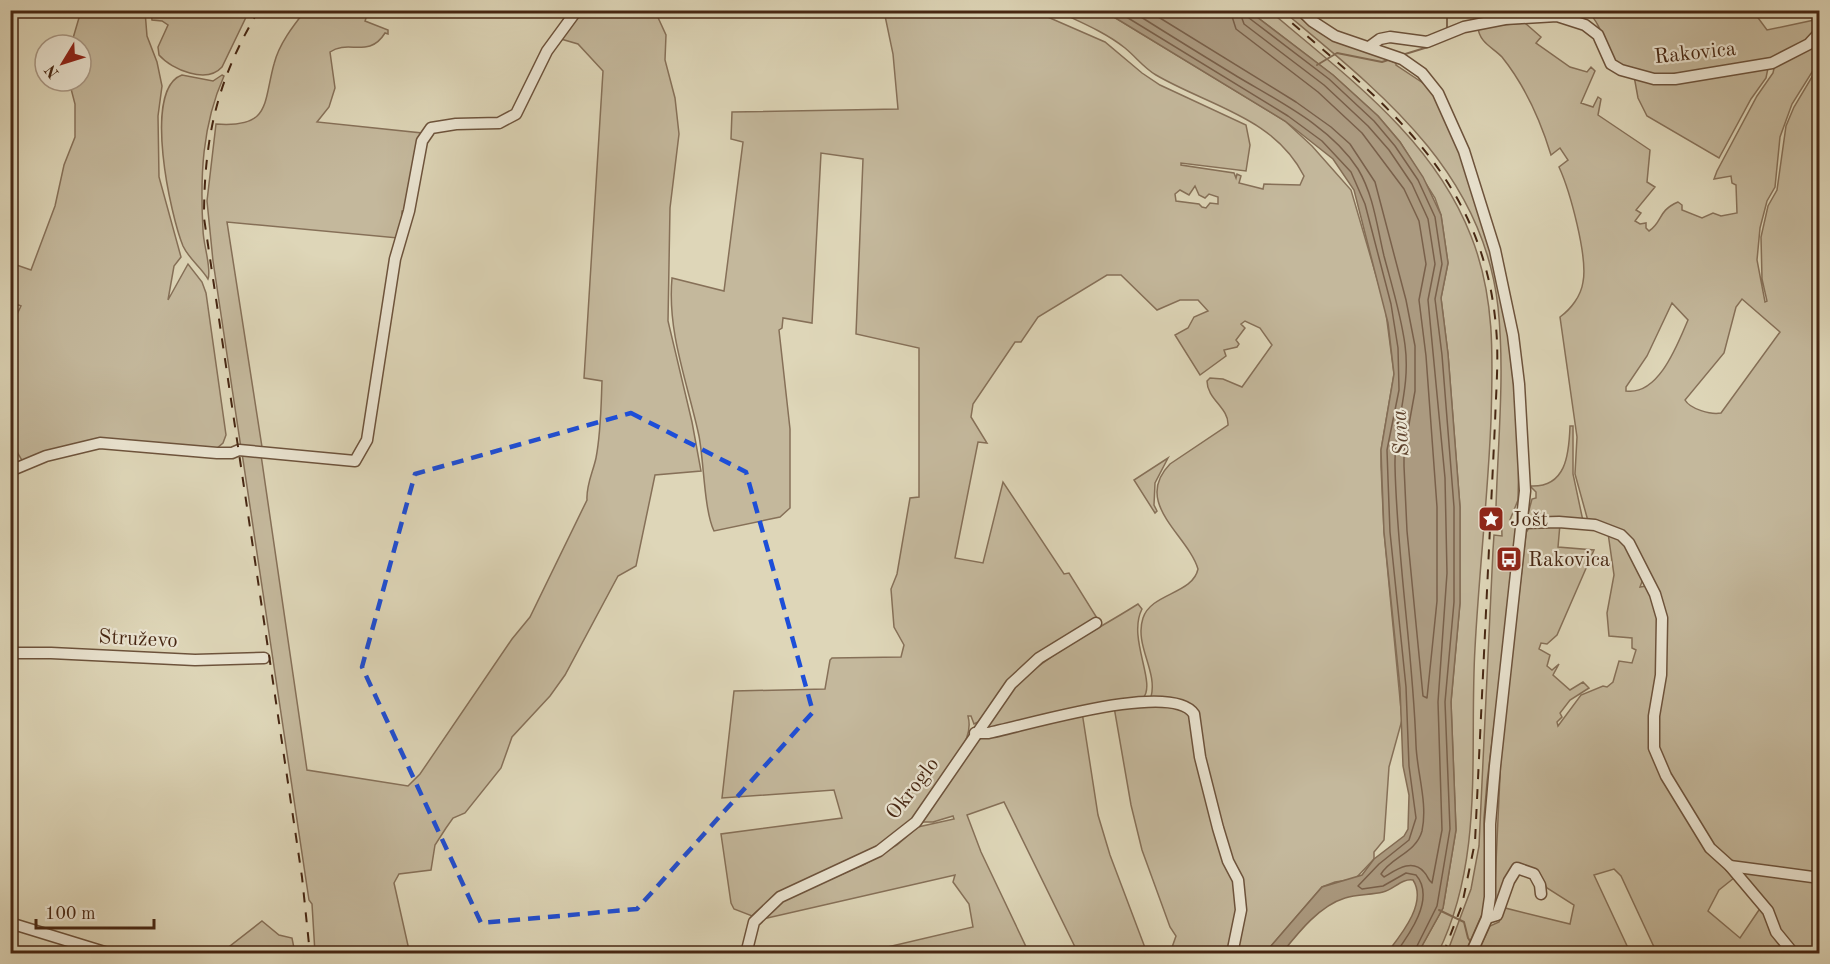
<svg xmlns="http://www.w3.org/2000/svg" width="1830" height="964" viewBox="0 0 1830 964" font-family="'Old Standard TT',serif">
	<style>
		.green { fill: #c4b89c; stroke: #867058; stroke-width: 1.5; fill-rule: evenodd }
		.water { fill: #ab9a80; stroke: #836c54; stroke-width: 1.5 }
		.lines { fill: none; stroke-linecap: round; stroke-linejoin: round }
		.shore { stroke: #79604a; stroke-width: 1.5 }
		.stream { stroke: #836c54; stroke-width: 2 }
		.minor-casing { stroke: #6d533c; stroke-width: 13 }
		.minor { stroke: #eae4d1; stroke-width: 10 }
		.rail { stroke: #472713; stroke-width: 2; stroke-dasharray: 10 10; stroke-linecap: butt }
		.marked { fill: none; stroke: #1d4ed8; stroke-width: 4.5; stroke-dasharray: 12 8; stroke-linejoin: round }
		.labels { text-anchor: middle; stroke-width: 4.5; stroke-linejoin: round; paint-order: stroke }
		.street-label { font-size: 21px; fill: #472713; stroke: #eae4d1 }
		.poi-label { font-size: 21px; fill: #472713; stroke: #eae4d1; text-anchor: start }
		.water-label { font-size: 22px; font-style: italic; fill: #60442e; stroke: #eae4d1 }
	</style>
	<rect width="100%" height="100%" fill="#ded6b8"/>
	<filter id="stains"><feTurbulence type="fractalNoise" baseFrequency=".00333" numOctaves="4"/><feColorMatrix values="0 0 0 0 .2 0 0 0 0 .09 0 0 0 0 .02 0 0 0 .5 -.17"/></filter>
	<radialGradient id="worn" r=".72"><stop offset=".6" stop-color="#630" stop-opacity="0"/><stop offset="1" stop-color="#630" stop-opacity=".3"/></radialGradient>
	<g class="green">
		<path d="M369,10L365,21L388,30V34L385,33C369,59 348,39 330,52L335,88L329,107L317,122L422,133L407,210L402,211V214L405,215L398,238L227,222L262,447V450L241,448L213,261L207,201L216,124C271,128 263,104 274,64C279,44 293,26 305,11H328L333,14L340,11L356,17L361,11Z"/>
		<polygon points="81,11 145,11 147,36 157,62 162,86 158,116 159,177 181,257 174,266 168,300 188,264 202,282 206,293 226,435 223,443 216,449 131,442 23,462 17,452 11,452 11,327 21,306 11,302 11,263 31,270 55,206 64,165 75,137 75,104 69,81 81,81 81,45 71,45"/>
		<path d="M151,11V10L249,11L222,67C207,84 172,70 159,55L158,47L168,25L162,21L152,20Z"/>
		<path d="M580,11H655L666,35L665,60L675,98L679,134L670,208L668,321L692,422L701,471L655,475L636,566L618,576L565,675L550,696L512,737L501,768L465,813L453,818L446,828L435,845L431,870L399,874L394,883L409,950L391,954L315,953L312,904L309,900L242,453L261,455L307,770L408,786L420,774L512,639L530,617L587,500C586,485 593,472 596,458C601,432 601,407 602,381L584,378L603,71L578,44L561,39Z"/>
		<path d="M884,11H1034L1105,42L1142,73L1160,85L1246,125L1250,145L1246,171L1181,163V165L1234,173L1236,178L1237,174L1241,176L1239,183L1263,189L1264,184L1300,185L1304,176C1274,117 1209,106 1156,75C1144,68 1136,57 1125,48C1105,32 1080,22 1057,11H1104L1285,121L1312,146L1351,190L1385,306L1394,374L1381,450V466L1384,532L1402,720L1389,767L1384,840L1374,852V859L1355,879L1335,882L1322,887L1265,953H1170L1176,936L1170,927L1142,850L1131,805L1114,707L1134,704L1195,710L1194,707L1151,697C1158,671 1134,645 1143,618C1151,593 1193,594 1198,569C1188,535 1132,503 1170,464L1228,425C1229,408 1207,399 1207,381L1210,378L1223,379L1242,387L1272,345L1260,328L1245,321L1241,324L1245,328L1236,340L1239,344L1237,347L1224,350L1226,356L1200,375L1175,335L1188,328L1194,317L1208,311L1198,300H1180L1157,310L1121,275H1107L1038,317L1021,342H1015L973,404L971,417L987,443L978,442L955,558L983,563L1003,482L1064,574L1069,573L1097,618L1007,684L978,722L974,724L971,716H968C973,735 961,749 951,765C933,792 917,820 890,838C844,868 792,877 752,916L734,909L731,903L721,834L842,818L834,790L722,798L734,691L825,689L830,660L832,658L901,657L904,645L894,627L891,589L897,574L910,498L919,497V348L856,334L863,159L821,153L812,323L783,318L782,328L779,330L790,429V508L780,517L714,531C704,510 704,462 699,436C688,384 667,333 672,278L724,291L743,142L731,139L732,112L898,109L893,54ZM1195,186L1199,195L1205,198L1209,194L1218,197V204L1210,203L1206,208L1202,207L1199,204L1176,201L1175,194L1180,190L1189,195Z"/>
		<path d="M1249,11H1270C1347,77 1433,138 1471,236C1495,296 1493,357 1491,420C1488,496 1479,572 1475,648C1469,750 1485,858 1438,953H1418L1443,908L1456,830L1451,702L1460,603V507L1448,354L1441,298L1448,263L1441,215L1435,198L1400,142L1378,116L1333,75Z"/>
		<path d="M1283,11H1294C1324,45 1357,45 1396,63V65L1426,85L1435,97L1454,135L1491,252L1506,319L1515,396L1519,452L1518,500L1510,520L1517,531L1513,549L1507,553L1506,565L1511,566L1512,581L1487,782L1484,818L1486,887L1483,912L1465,953H1447L1471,889L1479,846L1493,550L1494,535L1502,536L1501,508L1496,507C1498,440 1505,373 1498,307C1483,171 1380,92 1283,11Z"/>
		<path d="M1586,11H1753L1767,30L1819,19V29L1814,36L1781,56L1662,77L1613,63C1605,46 1601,21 1586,11Z"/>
		<path d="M1525,23L1541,37L1536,43L1570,67L1587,72L1591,67L1595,71L1581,103L1593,107L1598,97L1601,99L1598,115L1650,150L1647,182L1655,187L1636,210L1641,213L1635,221L1640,224L1646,223V228L1649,231C1663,222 1657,211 1678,202L1682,205V210L1702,218L1713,213L1721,216L1737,213L1736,185L1732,183L1731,176L1714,179L1717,171L1757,96L1773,73L1775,64L1795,55L1819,36V61L1792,104L1780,137L1775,187L1767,201L1760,228L1757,260L1765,302L1767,301L1762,279L1761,237L1768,206L1777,190L1786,126L1794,107L1819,65V953H1797L1785,941L1770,910L1739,875L1733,863L1725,858L1720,861L1734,878L1719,890L1708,911L1740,938L1761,907C1773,919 1779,940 1792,953L1477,954L1490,926L1499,922L1505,908L1570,924L1574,905L1547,888L1535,869L1519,863L1512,869L1494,906L1501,754L1526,533L1530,526L1560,524L1558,547L1594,550L1557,635L1547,644L1541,643L1539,649L1550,655L1547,666L1552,670L1559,664L1553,675L1570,690L1583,682L1589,688L1570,700L1560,713L1562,717L1557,722L1558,726L1581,695L1603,686L1607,687L1613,682L1619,661L1632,663L1636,650L1632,648V638L1609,636L1607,613L1614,575L1608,533C1629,537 1636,562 1643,579L1640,587L1653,585C1631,548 1638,531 1588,521L1575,474L1577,437L1560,317C1571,309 1581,296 1583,282C1588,257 1570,191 1559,167L1568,160L1560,148L1551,155C1540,119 1526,87 1502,57C1494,48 1479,43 1478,27ZM1742,299L1780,332L1721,413C1711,415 1690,409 1685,400L1724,353L1736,307ZM1672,303L1688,320C1678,343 1659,396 1626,391V387L1647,356ZM1614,869L1621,876L1654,947L1632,952L1629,950L1594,875Z"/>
		<polygon points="1768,68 1766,78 1751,99 1719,158 1647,116 1638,98 1634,76"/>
		<path d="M222,75L224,76C202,125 200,177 203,230C203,244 212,269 208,279C201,267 189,259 183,246C171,217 142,89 182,75L213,81Z"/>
		<path d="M1570,426H1573V474L1583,521L1530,518L1528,514L1532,499L1536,498V492L1530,486C1566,488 1569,455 1570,426Z"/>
		<polygon points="1168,458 1155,483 1154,505 1157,511 1155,513 1134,480"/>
		<path d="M1138,604L1142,609C1127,638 1157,683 1143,698L987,731L984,725C1029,659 1075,644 1138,604Z"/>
		<polygon points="1082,712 1098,815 1110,855 1147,953 1078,953 1004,802 967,815 981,852 1029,953 862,953 973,927 969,904 953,882 955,875 763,919 783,900 865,864 897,845 918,827 954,819 953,816 933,822 920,822 976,739"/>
		<polygon points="262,921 279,935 292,938 295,953 221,953"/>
	</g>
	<path class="water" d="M1104,11H1249L1333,75L1378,116L1400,142L1423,177L1441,215L1448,263L1441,298L1448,354L1460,507V603L1451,702L1456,830L1443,908L1418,953H1387C1400,936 1428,903 1413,880C1402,878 1393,890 1383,892C1371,895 1357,894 1345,898C1319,906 1298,933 1282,953H1265L1322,887L1362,875L1374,859L1404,836L1408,829L1409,795L1403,766L1400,688L1384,532L1382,479L1381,450L1394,374L1388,323L1354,190L1333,159L1285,121Z"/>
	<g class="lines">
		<g class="shore">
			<path d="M1115,10L1288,116L1322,141L1351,172L1365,204L1391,304L1398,348L1399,390L1387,450L1388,479L1390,532L1406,687L1409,766L1416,818L1409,840L1379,864L1358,886L1362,889L1383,886L1406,873L1416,875C1436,898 1409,935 1395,954"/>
			<path d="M1130,10C1166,33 1202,55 1238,77C1280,102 1331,127 1358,169C1374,196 1377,227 1384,256C1392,286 1401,315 1405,345C1411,390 1394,424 1395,466C1397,560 1413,652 1416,745C1417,773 1428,803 1422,831C1416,853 1391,857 1381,874L1384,877C1396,870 1412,858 1424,872C1428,876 1428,880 1432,883L1442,830L1438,702L1447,573L1445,478L1428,300L1435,264L1428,219L1412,184L1389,150L1368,126L1324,85L1244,24L1239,10"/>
			<polyline points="1147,10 1296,102 1331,127 1350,144 1375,182 1406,300 1415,346 1415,391 1404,452 1404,466 1407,531 1423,696 1427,698 1437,601 1437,507 1426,356 1419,300 1426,264 1419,221 1404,189 1362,133 1318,92 1236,29 1230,10"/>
			<polyline points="1246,10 1249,18 1329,79 1374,121 1395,146 1418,180 1435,217 1442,264 1435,299 1442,355 1454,507 1454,602 1445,702 1450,829 1437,906 1413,954"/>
		</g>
		<g class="stream">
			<polyline points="1447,10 1447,28"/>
			<polyline points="1402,55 1428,47"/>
			<polyline points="1317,65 1337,53 1382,62 1391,59"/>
			<polyline points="1439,910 1464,922 1468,938 1472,944"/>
		</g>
		<g class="minor-casing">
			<g id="minor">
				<polyline points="1301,10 1312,21 1335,36 1402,59 1422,73 1438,93 1464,151 1495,250 1513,335 1519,384 1525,491 1495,766 1490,824 1490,897 1487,918 1471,954"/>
				<polyline points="1369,47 1380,39 1390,37 1427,42 1464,27 1505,19 1557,16 1585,25 1598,35 1611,64 1621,70 1654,79 1675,79 1772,63 1809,44 1820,32"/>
				<polyline points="10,471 46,456 100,443 217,453 232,453 239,450 355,461 367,440 395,259 409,211 422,141 431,128 456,124 499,123 516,114 547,51 577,10"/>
				<polyline points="1522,523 1559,522 1595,525 1621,535 1629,543 1655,594 1662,618 1661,675 1654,716 1654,748 1666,776 1710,848 1730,866 1768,911 1776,932 1794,954"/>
				<polyline points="10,653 51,653 195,660 264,658"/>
				<path d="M975,733H988C1025,726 1172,680 1194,714L1200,757L1218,828L1228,861L1238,880L1241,910L1232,954"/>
				<polyline points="1730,866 1820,878"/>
				<polyline points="1487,918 1497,915 1509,881 1517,868 1534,874 1540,885 1541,894"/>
				<polyline points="10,923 111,954"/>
				<polyline points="746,954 754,922 780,897 879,851 916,822 1011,684 1039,658 1096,623"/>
			</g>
		</g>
		<use href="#minor" class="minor"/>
		<g class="rail">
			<path d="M259,10C217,79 204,138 204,218L302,877L310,954"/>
			<path d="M1277,10C1383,102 1483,176 1496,327C1499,359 1496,391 1495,423L1475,842L1462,905L1443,954"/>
		</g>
	</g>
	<path class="marked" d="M631,413L746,472L813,712L637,909L481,923L362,667L415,474Z"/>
	<defs>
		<g id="sight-square" transform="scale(1.35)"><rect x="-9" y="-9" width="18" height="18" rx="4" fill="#8f2418" stroke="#eae4d1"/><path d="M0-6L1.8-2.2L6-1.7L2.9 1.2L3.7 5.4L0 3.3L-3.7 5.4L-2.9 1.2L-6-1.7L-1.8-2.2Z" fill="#fff"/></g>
		<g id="bus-square" transform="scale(1.35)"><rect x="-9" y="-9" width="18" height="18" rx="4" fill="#8f2418" stroke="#eae4d1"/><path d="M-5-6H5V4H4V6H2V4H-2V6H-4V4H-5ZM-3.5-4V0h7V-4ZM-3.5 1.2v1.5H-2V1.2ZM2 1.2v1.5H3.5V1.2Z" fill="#fff"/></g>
	</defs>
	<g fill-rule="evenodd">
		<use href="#sight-square" x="1491" y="519"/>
		<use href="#bus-square" x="1509" y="559"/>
	</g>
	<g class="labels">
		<g class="street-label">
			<text transform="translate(1695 52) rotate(-6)" y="7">Rakovica</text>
			<text transform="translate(138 638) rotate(3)" y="7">Struževo</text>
			<text transform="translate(912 788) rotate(-52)" y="7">Okroglo</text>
		</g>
		<g class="poi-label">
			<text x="1510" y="526">Jošt</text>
			<text x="1528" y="566">Rakovica</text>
		</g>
		<g class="water-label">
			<text transform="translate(1399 433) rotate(-94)" y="8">Sava</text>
		</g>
	</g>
	<rect width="1830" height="964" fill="none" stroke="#ded6b8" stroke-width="36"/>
	<rect x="12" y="12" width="1806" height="940" fill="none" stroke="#472713" stroke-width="3"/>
	<rect x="18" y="18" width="1794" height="928" fill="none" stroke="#472713" stroke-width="1.5"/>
	<g transform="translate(63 63) rotate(232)"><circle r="28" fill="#eae4d1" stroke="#a99885" stroke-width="1.5"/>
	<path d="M0-4.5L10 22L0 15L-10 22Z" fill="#8f2418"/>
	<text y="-9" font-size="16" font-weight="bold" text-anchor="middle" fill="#472713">N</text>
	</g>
	<path d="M36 919v9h118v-9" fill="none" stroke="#472713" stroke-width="3"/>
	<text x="45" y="919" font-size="18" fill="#472713" stroke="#eae4d1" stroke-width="4.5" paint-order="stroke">100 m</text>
	<rect width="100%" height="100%" filter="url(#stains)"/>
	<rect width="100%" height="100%" fill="url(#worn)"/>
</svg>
